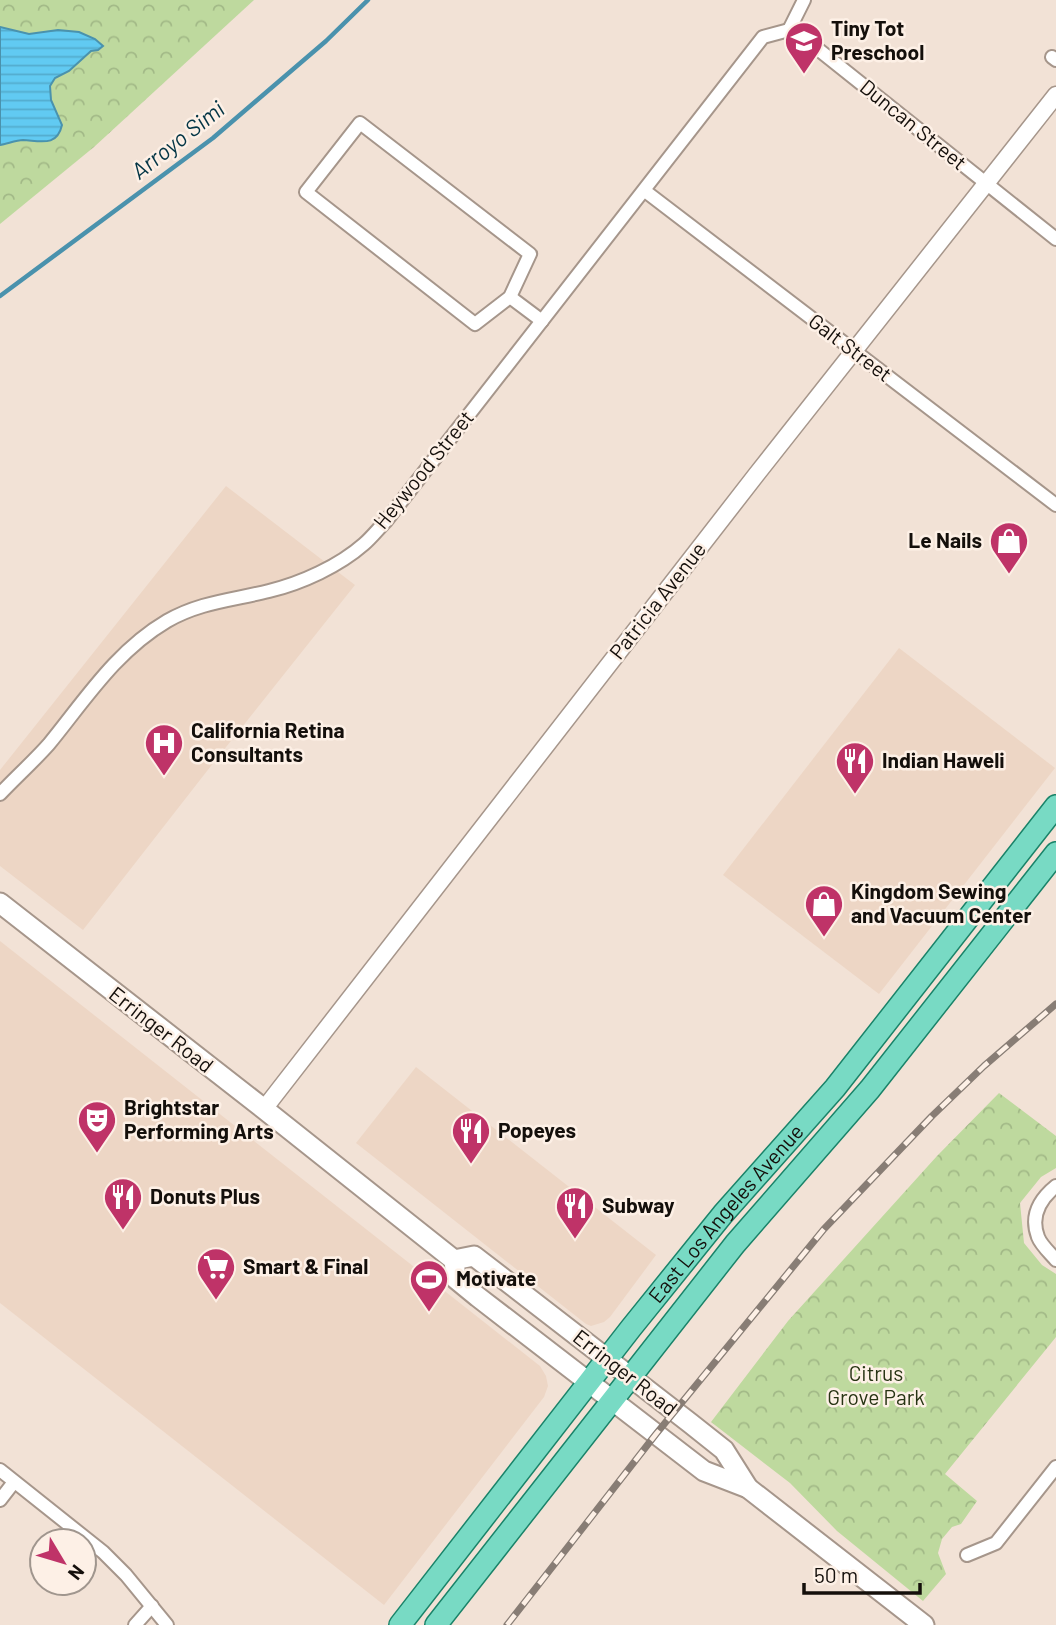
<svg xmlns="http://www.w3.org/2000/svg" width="1056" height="1625" viewBox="0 0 1056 1625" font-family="Barlow,sans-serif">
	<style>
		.built { fill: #edd6c5 }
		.forest { fill: url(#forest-crowns) }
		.water { fill: url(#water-rules); stroke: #4a92ad; stroke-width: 2 }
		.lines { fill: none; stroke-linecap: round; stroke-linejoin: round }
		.stream { stroke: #4a92ad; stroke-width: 4.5 }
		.minor-casing { stroke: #a6968b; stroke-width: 16 }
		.tertiary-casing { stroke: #a6968b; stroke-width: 19 }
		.secondary-casing { stroke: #a6968b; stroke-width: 23 }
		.primary-casing { stroke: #1a8369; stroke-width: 24 }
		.minor { stroke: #fff; stroke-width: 12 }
		.tertiary { stroke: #fff; stroke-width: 16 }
		.secondary { stroke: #fff; stroke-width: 19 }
		.primary { stroke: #78dac4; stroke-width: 21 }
		.rail-casing { stroke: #887d75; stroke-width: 7 }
		.rail { stroke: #fdf0e6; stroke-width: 4.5; stroke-dasharray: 13; stroke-linecap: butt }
		.labels { text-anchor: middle; stroke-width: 5; stroke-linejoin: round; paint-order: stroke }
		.poi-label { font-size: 21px; font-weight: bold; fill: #140f0b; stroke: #fdf0e6; text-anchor: start }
		.street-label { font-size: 21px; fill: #140f0b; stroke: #fdf0e6 }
		.park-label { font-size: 21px; fill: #273413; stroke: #fdf0e6 }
		.water-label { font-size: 23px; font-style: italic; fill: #033545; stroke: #fdf0e6 }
	</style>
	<defs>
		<pattern id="forest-crowns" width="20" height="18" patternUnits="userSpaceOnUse" patternTransform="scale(1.75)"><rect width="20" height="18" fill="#bed99e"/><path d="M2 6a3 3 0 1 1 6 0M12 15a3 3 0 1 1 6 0" fill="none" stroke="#a2b987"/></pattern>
		<pattern id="water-rules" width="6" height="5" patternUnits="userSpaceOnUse" patternTransform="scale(1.75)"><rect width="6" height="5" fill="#61caf2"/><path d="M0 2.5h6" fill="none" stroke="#53acce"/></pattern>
	</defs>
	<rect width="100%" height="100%" fill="#f2e2d6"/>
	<g class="built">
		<polygon points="226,486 355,585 207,771 83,930 0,866 0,770"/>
		<polygon points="899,648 1055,768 879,994 723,875"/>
		<polygon points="0,941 540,1366 546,1376 548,1386 544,1397 384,1605 0,1303"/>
		<polygon points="416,1067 656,1255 610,1317 604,1322 591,1326 586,1324 356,1143"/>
	</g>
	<g class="forest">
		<polygon points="0,0 254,0 94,147 0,224"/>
		<polygon points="999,1093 1056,1136 1056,1168 1041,1177 1020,1203 1024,1243 1042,1265 1056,1274 1056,1337 945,1474 977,1501 961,1524 952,1527 942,1539 938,1553 946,1574 923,1601 837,1531 790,1483 711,1422 788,1321 937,1156"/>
	</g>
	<path class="water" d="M0,27L29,34L58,30L79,32L95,39L103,46L98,50L91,51L69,71L55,78L50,86L51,100L62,125C57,147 41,141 23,140C16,140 7,144 0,145Z"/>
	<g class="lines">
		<polyline class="stream" points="0,296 213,138 326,41 368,0"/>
		<g class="minor-casing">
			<g id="minor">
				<polyline points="789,30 804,0"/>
				<polyline points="1052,57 1056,60"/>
				<polygon points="360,123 530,254 510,297 475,324 306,192"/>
				<polyline points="645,191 1056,505"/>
				<polyline points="510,297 542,321"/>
				<path d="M0,794C16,777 34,761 49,744C85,700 116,651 167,621C200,602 233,600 269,591C302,583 339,566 364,544C372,537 379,528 386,521L763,37L789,30L809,42L1056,239"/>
				<path d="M1056,1186C1040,1199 1030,1216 1038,1237C1041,1245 1050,1253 1056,1260"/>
				<polyline points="0,1470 103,1552 126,1575 167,1625"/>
				<polyline points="0,1500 14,1482"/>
				<polyline points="967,1555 996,1543 1056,1467"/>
				<polyline points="135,1625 152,1606"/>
			</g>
		</g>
		<g class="tertiary-casing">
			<polyline id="tertiary" points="264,1109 756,475 1056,95"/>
		</g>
		<g class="secondary-casing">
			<g id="secondary">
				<polyline points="0,903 264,1109 454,1260 456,1279 478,1297 704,1471 748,1488 924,1625"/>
				<polyline points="454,1260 474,1256 690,1423 724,1450 748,1488"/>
			</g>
		</g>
		<g class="primary-casing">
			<g id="primary">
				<path id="s1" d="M400,1625L631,1328L723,1214L835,1088L1056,806"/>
				<polyline points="436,1625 735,1244 870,1089 1056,853"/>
			</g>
		</g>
		<use href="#minor" class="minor"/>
		<use href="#tertiary" class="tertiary"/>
		<use href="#secondary" class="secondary"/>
		<use href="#primary" class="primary"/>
		<g class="rail-casing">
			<polyline id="rail" points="507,1625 656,1434 824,1229 932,1116 984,1066 1056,1004"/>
		</g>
		<use href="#rail" class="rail"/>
	</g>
	<defs>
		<g id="school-pin" transform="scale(2.0125)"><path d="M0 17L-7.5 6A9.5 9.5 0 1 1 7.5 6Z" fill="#bf3368" stroke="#fdf0e6"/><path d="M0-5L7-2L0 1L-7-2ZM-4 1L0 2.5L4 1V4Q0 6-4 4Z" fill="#fff"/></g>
		<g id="shop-pin" transform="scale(2.0125)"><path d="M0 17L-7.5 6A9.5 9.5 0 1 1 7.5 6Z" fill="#bf3368" stroke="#fdf0e6"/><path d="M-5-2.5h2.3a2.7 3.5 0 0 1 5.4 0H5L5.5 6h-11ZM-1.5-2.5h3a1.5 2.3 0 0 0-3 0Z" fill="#fff"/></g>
		<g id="hospital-pin" transform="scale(2.0125)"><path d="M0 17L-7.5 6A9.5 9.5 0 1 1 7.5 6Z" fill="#bf3368" stroke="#fdf0e6"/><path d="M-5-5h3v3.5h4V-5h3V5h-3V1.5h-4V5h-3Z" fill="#fff"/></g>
		<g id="restaurant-pin" transform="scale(2.0125)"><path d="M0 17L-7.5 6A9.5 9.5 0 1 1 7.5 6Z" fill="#bf3368" stroke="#fdf0e6"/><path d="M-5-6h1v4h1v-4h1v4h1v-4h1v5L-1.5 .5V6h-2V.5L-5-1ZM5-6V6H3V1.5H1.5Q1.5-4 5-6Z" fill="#fff"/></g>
		<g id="theatre-pin" transform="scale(2.0125)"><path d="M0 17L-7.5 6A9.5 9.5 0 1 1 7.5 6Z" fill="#bf3368" stroke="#fdf0e6"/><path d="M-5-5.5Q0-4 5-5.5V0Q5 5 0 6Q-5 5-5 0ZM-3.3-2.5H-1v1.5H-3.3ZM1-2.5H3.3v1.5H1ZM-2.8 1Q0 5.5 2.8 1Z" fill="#fff"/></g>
		<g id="supermarket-pin" transform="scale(2.0125)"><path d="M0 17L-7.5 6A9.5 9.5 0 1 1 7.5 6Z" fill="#bf3368" stroke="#fdf0e6"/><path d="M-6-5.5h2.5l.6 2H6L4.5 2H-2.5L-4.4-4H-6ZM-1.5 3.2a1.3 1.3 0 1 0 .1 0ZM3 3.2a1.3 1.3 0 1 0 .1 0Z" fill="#fff"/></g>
		<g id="stadium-pin" transform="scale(2.0125)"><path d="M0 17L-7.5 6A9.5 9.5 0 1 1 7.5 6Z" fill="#bf3368" stroke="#fdf0e6"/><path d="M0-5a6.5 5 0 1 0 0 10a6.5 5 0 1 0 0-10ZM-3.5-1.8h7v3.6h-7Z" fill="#fff"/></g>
	</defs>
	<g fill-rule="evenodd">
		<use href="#school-pin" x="804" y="41"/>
		<use href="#shop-pin" x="1009" y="541"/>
		<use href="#hospital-pin" x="164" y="743"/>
		<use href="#restaurant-pin" x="855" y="761"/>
		<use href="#shop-pin" x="824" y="904"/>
		<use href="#theatre-pin" x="97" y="1120"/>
		<use href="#restaurant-pin" x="471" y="1131"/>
		<use href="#restaurant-pin" x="123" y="1197"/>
		<use href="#restaurant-pin" x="575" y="1206"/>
		<use href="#supermarket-pin" x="216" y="1267"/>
		<use href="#stadium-pin" x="429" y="1279"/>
	</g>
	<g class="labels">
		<g class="poi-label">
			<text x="831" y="36">Tiny Tot<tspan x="831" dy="24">Preschool</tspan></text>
			<text x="982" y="548" text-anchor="end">Le Nails</text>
			<text x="191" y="738">California Retina<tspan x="191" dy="24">Consultants</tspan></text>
			<text x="882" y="768">Indian Haweli</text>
			<text x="851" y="899">Kingdom Sewing<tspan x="851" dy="24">and Vacuum Center</tspan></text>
			<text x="124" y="1115">Brightstar<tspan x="124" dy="24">Performing Arts</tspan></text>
			<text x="498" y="1138">Popeyes</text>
			<text x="150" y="1204">Donuts Plus</text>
			<text x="602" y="1213">Subway</text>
			<text x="243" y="1274">Smart &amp; Final</text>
			<text x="456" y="1286">Motivate</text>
		</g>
		<g class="street-label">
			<text transform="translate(913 125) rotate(39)" y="7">Duncan Street</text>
			<text transform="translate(850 348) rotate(37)" y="7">Galt Street</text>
			<text transform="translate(424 470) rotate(-51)" y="7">Heywood Street</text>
			<text transform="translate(658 601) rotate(-52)" y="7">Patricia Avenue</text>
			<text transform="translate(161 1030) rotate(38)" y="7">Erringer Road</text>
			<text dy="7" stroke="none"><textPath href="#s1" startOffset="525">East Los Angeles Avenue</textPath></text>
			<text transform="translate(625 1373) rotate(38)" y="7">Erringer Road</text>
		</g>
		<g class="park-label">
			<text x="876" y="1381">Citrus<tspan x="876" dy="24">Grove Park</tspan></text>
		</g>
		<g class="water-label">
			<text transform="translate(178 140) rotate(-38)" y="8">Arroyo Simi</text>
		</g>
	</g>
	<g transform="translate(63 1562) rotate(128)"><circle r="33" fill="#fdf0e6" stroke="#a0968e" stroke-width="2"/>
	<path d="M0-5L12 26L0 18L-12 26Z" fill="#bf3368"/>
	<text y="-10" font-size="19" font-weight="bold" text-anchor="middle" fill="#140f0b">N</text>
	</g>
	<path d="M804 1583v10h116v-10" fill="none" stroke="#140f0b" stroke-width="3.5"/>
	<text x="814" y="1583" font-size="21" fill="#140f0b" stroke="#fdf0e6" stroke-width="5" paint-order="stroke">50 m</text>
</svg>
